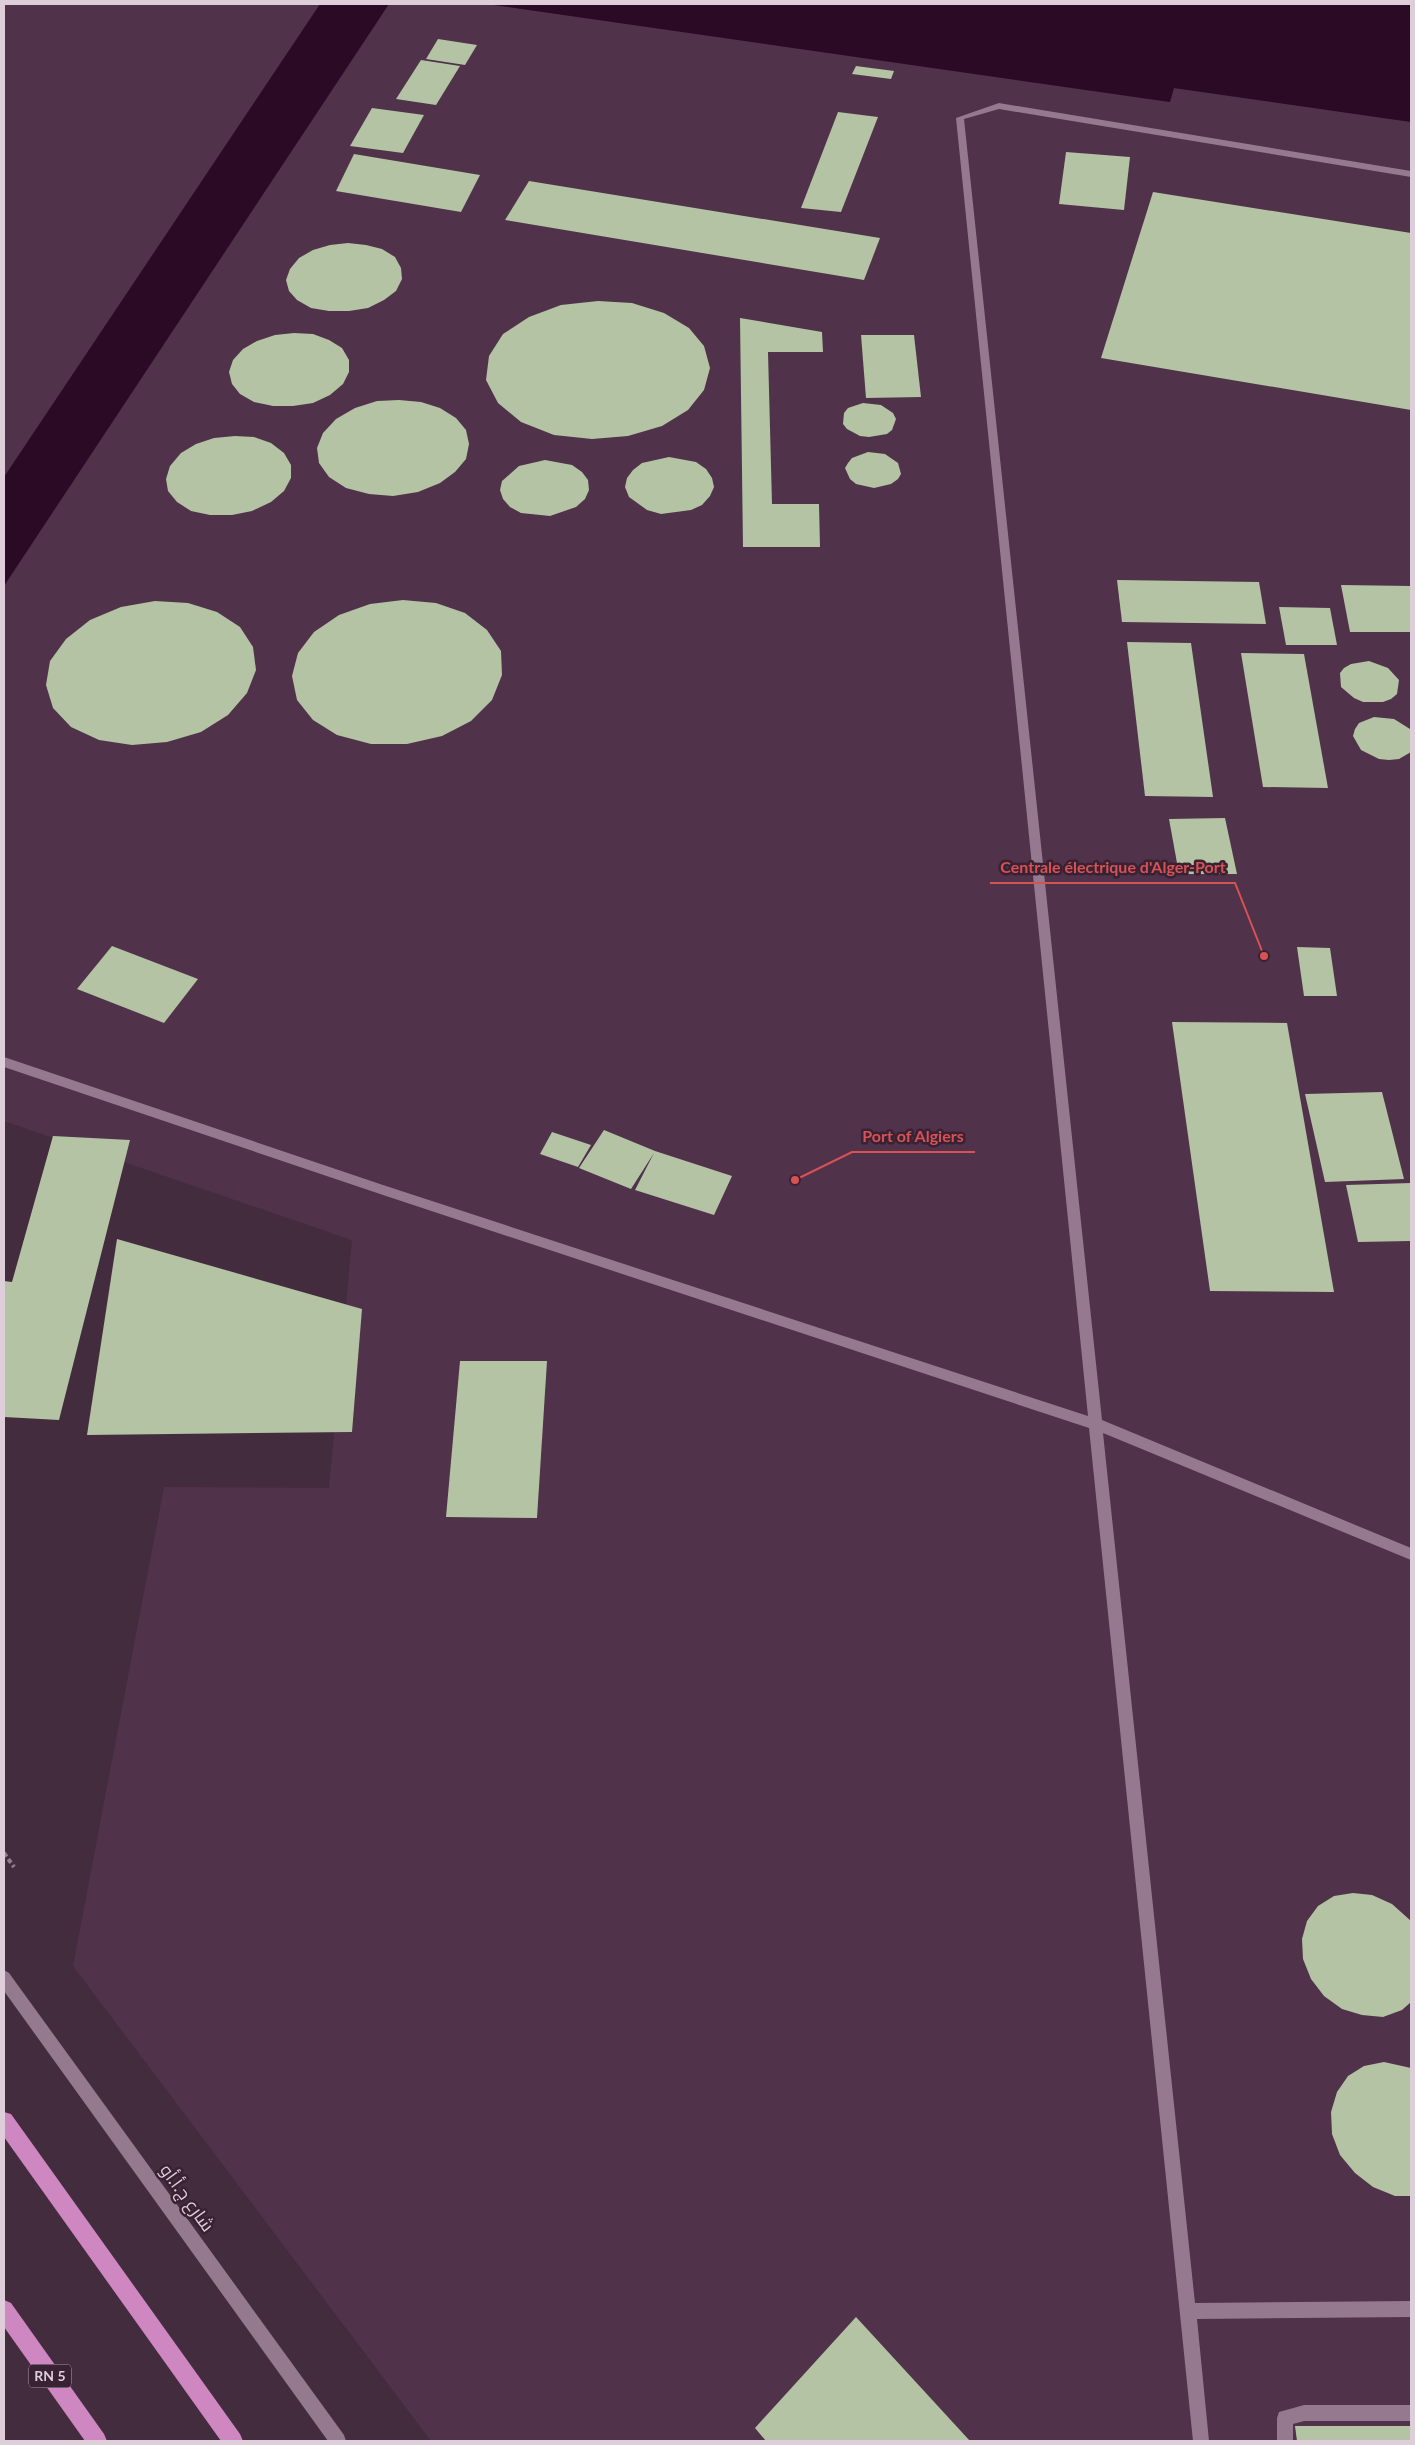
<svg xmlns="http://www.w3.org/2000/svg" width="1415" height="2445" viewBox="0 0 1415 2445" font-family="Lato,Cairo,sans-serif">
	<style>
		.built { fill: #50324a }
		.water { fill: #2b0a26 }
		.building { fill: #b3c3a4 }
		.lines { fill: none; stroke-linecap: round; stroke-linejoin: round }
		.path { stroke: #927e8d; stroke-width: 4; stroke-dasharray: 4.5 3; stroke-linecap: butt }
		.minor { fill: #95798e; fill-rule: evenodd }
		.highway { fill: #ce87c0; fill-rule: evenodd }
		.labels { text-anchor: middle; stroke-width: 5; stroke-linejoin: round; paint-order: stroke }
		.shield { fill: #392234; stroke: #ac9aa8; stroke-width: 1 }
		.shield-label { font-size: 14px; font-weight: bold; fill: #deceda }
		.near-street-label { font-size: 18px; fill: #deceda; stroke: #392234 }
		.leader { fill: none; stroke: #d85254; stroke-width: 2 }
		.callout-dot { fill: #d85254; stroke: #392234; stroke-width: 2 }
		.callout-label { font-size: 16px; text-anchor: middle; font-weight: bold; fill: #d85254; stroke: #392234; stroke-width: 5; stroke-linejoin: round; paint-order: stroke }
	</style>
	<rect width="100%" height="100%" fill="#442c3f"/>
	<polygon class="built" points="4,4 487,4 1169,102 1173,88 1411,122 1411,2441 431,2441 73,1966 164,1487 329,1488 352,1240 4,1121"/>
	<g class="water">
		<polygon points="320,4 389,4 4,586 4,477"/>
		<polygon points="487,4 1411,4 1411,122 1174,88 1170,102"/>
	</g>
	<g class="building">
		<polygon points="438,39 477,45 465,65 426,59"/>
		<polygon points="421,60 460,66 436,105 396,99"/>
		<polygon points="856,66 894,71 891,79 852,74"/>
		<polygon points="372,108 424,115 403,153 350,146"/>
		<polygon points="838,112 878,117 841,212 801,208"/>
		<polygon points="1066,152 1130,157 1124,210 1059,204"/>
		<polygon points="354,154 480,175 461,212 336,191"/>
		<polygon points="529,181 880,238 864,280 505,220"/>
		<polygon points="1153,192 1411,233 1411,410 1101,358"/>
		<polygon points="348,243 366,245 382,249 395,257 401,268 402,279 396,291 384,300 368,308 349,311 329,311 311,308 297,300 289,291 286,280 290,269 299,258 313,250 330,245"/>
		<polygon points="598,301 632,303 664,313 689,328 704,346 710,368 704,390 688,410 662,426 628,436 592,439 554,435 521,422 498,403 486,380 489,356 503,334 529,317 561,305"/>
		<polygon points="740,318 822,332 823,352 768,352 772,504 819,504 820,547 743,547"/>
		<polygon points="294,333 313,334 329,340 342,348 349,360 349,372 343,384 330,395 313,403 293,406 273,406 254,402 240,394 232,384 229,372 233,360 243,349 257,341 275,335"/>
		<polygon points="861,335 914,335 921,397 866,398"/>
		<polygon points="399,400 421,402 440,408 456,418 466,430 469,444 466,459 455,472 440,483 418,492 393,496 369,494 346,488 329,477 319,463 317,448 323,433 336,419 355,408 377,401"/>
		<polygon points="863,403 881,405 893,413 896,419 892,430 887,434 869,437 860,436 847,429 843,424 844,413 848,408"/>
		<polygon points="235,436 254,437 271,443 284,453 291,465 291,478 284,491 271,502 252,511 232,515 210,515 191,511 177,502 168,491 166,479 170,466 181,453 196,444 214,438"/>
		<polygon points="868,452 885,454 898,463 901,474 898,479 891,484 874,488 856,484 850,479 845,468 848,463 852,458"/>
		<polygon points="669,457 696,462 706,469 712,478 714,487 710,496 702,505 691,510 661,514 647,510 629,497 625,487 627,478 633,470 642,463"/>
		<polygon points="545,460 572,465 582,472 588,480 589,490 585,499 576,507 550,516 521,513 510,507 503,499 500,490 502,481 519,466"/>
		<polygon points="1117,580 1259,582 1266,624 1122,622"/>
		<polygon points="1341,585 1411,586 1411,632 1350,632"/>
		<polygon points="403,600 436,603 465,613 487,630 501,651 502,675 492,700 471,721 442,736 407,744 371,744 337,735 313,720 297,700 292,676 298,653 314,632 339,615 370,604"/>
		<polygon points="155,601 188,603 217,612 240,627 253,647 256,670 247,693 228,715 201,732 167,742 132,745 99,740 71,727 53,708 46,685 50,661 66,639 90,620 121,607"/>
		<polygon points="1279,607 1330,608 1337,645 1286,645"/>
		<polygon points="1127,642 1191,643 1213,797 1145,796"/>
		<polygon points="1241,653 1304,654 1328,788 1263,787"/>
		<polygon points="1369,661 1388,668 1399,680 1397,694 1391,699 1383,702 1363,702 1354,698 1341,687 1340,673 1344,668 1351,664"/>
		<polygon points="1374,717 1394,719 1410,729 1411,752 1399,759 1389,760 1379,759 1361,750 1353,736 1355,729 1359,723"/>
		<polygon points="1225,818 1237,874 1179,874 1169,819"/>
		<polygon points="112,946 198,979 164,1023 77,989"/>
		<polygon points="1297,947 1330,948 1337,996 1304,996"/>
		<polygon points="1172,1022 1287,1023 1334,1292 1210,1291"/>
		<polygon points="1382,1092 1404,1179 1325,1182 1305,1094"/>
		<polygon points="604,1130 655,1151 732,1176 714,1215 635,1190 654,1153 631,1189 579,1168"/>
		<polygon points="552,1132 591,1145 578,1167 540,1154"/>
		<polygon points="53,1136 130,1140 59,1420 4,1417 4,1281 12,1282"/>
		<polygon points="1411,1183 1411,1241 1358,1242 1346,1185"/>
		<polygon points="117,1239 362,1309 352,1432 87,1435"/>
		<polygon points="460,1361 547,1361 537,1518 446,1517"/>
		<polygon points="1353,1893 1372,1895 1392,1904 1411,1921 1411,2002 1402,2010 1383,2017 1362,2015 1342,2009 1324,1996 1311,1979 1303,1959 1302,1939 1307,1921 1318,1906 1334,1896"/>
		<polygon points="1384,2062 1411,2068 1411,2196 1395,2196 1373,2187 1355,2173 1340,2155 1332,2134 1331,2112 1337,2092 1348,2076 1364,2066"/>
		<polygon points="856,2317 970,2441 766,2441 755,2428"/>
		<polygon points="1295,2426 1411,2426 1411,2441 1297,2441"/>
	</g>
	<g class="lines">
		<polyline class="path" points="4,1853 14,1867"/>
		<g class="minor">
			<polygon points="999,103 1411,171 1411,177 999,109 964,119 1102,1420 1411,1548 1411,1560 1103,1433 1195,2303 1411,2301 1411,2317 1197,2319 1209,2441 1193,2441 1089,1428 383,1195 4,1067 4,1057 383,1185 1088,1416 956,118"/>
			<polygon points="4,1970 9,1973 344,2435 346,2441 328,2441 4,1991"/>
			<polygon points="1304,2405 1411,2405 1411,2421 1304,2421 1293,2424 1293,2441 1277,2441 1277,2418 1279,2412"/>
		</g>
		<g class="highway">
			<polygon points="4,2112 11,2114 240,2434 243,2441 221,2441 4,2137"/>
			<polygon points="4,2300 11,2303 104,2434 107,2441 85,2441 4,2327"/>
		</g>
	</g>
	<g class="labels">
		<rect class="shield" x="29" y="2364.5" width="42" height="23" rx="4"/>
		<g class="shield-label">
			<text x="50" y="2381">RN 5</text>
		</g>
		<g class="near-street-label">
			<text transform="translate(187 2198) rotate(54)" y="6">شارع ج.أ.أو</text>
		</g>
	</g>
	<path class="leader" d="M1264 956L1235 883H990M795 1180L852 1152H975"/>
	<g class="callout-dot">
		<circle cx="1264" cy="956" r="5"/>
		<circle cx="795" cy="1180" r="5"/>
	</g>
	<g class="callout-label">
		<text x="1113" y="873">Centrale électrique d'Alger-Port</text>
		<text x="913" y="1142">Port of Algiers</text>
	</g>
	<rect width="1415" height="2445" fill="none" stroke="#deceda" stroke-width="10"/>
</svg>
